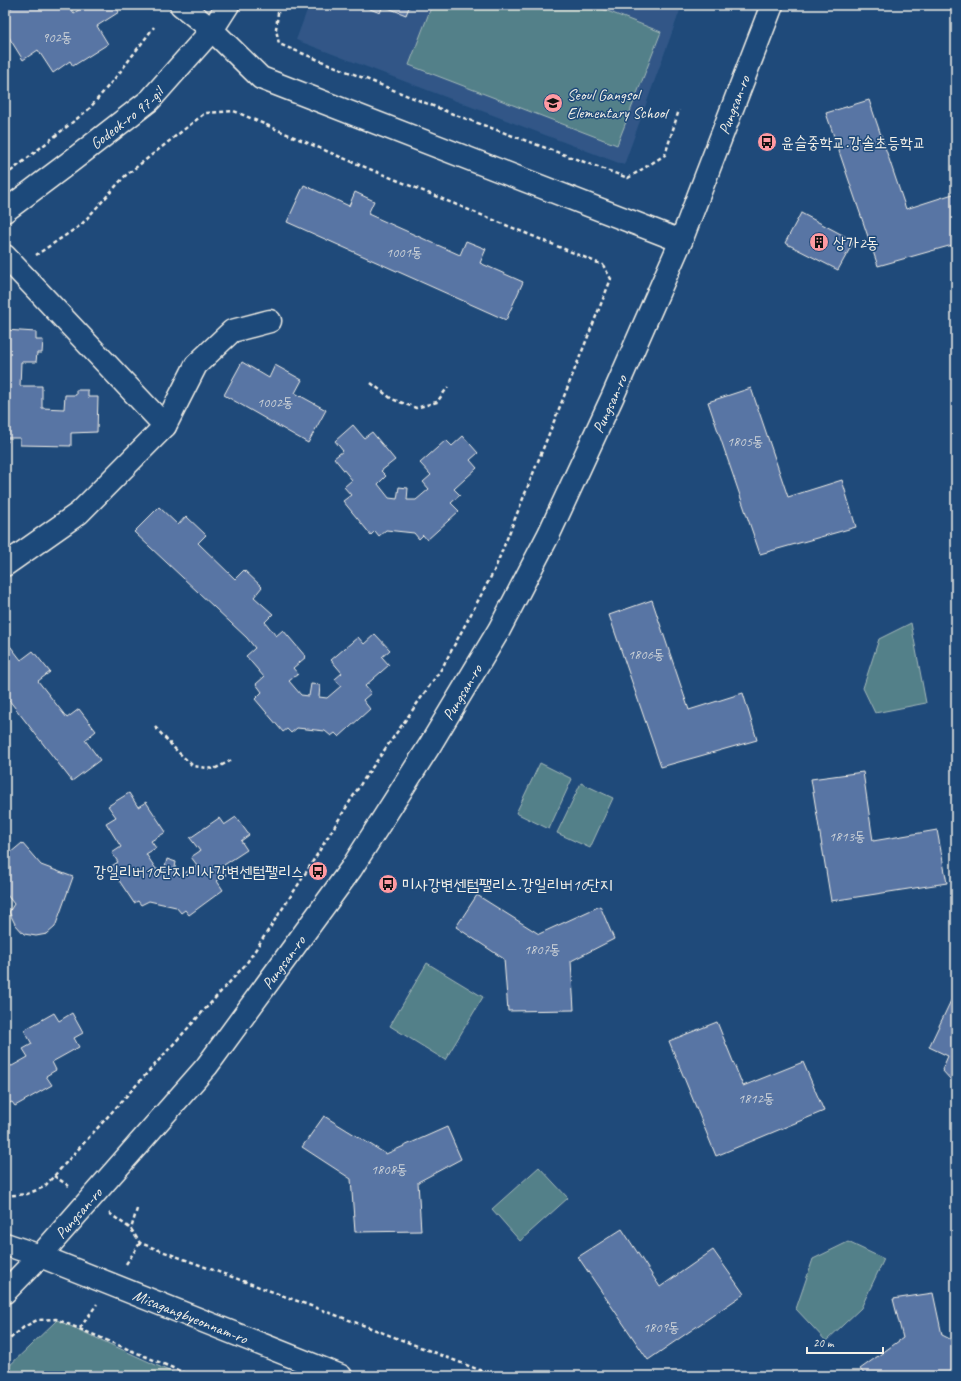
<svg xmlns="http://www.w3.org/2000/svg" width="961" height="1381" viewBox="0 0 961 1381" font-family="Caveat,'Poor Story',sans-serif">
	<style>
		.built { fill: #305787 }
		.green { fill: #538089; stroke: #a4b8b8 }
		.building { fill: #5974a4; stroke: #f4f1e8 }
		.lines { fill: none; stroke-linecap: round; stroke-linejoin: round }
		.minor-casing { stroke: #f4f1e8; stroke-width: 25 }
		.major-casing { stroke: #f4f1e8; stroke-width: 25 }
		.path { stroke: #f4f1e8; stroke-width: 2.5; stroke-dasharray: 4 3; stroke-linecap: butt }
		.minor { stroke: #1f4a7a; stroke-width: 22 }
		.major { stroke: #1f4a7a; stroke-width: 22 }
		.labels { text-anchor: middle; stroke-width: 3; stroke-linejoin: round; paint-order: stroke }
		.number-label { font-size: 14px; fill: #cdd2d7 }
		.poi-label { font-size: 16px; fill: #f4f1e8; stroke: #1f4a7a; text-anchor: start }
		.street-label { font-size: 16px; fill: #f4f1e8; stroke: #1f4a7a }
	</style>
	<rect width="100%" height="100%" fill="#1f4a7a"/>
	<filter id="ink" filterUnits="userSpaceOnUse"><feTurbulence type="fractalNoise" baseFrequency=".025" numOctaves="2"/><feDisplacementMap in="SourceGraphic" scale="8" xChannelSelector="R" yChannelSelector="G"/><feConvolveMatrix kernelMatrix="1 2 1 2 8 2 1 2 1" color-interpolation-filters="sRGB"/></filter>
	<g filter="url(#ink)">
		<polygon class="built" points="309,5 682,5 624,165 296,40"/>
		<g class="green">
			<polygon points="432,5 592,5 661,32 617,145 409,65"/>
			<polygon points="911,623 926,703 875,713 863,688 879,639"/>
			<polygon points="540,763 572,779 549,829 516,813"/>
			<polygon points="581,783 613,798 590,848 557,833"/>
			<polygon points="427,963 483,997 445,1060 390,1026"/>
			<polygon points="539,1167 568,1198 520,1241 492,1209"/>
			<polygon points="848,1242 884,1259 861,1308 826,1341 796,1309 813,1259"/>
			<polygon points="57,1320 180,1376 5,1376 5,1370"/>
		</g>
		<g class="building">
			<polygon points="16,5 41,5 42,7 45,5 68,5 74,13 83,7 82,5 115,5 119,12 97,26 108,44 73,66 70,61 53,73 38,50 23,60 5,31 5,12"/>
			<polygon points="360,5 410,5 406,15 383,6 380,13"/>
			<polygon points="869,100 906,209 956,193 956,244 878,266 826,113"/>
			<polygon points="304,185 349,206 355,192 374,201 368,214 460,255 466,241 486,249 480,263 523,282 506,320 287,222"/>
			<polygon points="801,213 854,241 838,270 785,243"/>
			<polygon points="5,330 36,332 36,340 43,340 42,353 37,353 36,362 21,362 20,386 42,386 42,408 64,409 65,395 76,395 76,390 88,390 88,397 98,397 97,432 71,433 71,446 20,445 20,438 7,438 8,442 5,442"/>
			<polygon points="242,362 269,378 275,365 302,380 295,393 326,410 308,443 224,395"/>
			<polygon points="751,388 788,497 842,480 856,527 760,554 708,402"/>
			<polygon points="353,425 364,438 372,432 395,460 381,471 386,476 378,484 389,498 397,499 399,487 408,488 407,500 416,500 429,489 423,482 431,475 420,463 446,440 452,446 463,436 478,453 470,460 477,468 454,489 460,495 451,503 459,511 427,540 423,535 419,539 414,533 386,530 379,536 375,531 371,535 343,501 351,495 344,487 352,480 334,458 343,451 335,441"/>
			<polygon points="159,507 178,525 186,516 206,535 198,543 235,579 244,570 262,587 254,597 273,614 265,622 276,636 283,630 306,657 293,668 298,674 289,681 301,695 309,696 311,684 320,685 319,697 327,698 341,686 335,679 342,673 331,660 358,637 364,644 375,634 390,650 382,657 389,665 365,686 371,693 363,700 370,709 339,737 335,733 331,736 325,731 297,728 291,733 287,729 283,732 255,699 262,692 256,684 264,677 246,656 255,648 247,638 134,532"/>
			<polygon points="956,587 956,620 951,588"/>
			<polygon points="652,600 689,710 743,693 757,740 661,767 609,615"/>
			<polygon points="7,642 21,660 33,651 50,672 38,681 67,718 79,709 96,731 85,740 100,760 72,781 5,695 5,643"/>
			<polygon points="863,772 873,841 937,830 947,883 831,901 811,779"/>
			<polygon points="129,793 138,807 146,802 166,832 151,841 156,848 146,854 156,869 164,871 167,859 176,862 174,873 182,875 197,865 191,857 200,851 190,838 219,818 224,825 236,817 249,835 241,841 247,850 221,867 226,875 217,881 223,890 189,915 185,910 181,913 176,907 149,901 141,905 138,901 134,903 110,867 118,862 112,853 121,847 106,823 116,817 108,806"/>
			<polygon points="22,843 41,865 73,877 55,927 47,934 36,936 24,934 15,924 9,912 14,904 7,895 5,897 5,847 10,853"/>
			<polygon points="477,895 539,934 600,906 614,939 571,961 574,1010 508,1011 504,959 456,927"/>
			<polygon points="956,990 956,1082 951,1080 942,1070 948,1056 929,1047"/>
			<polygon points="54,1013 59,1021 72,1013 83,1033 74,1038 79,1047 52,1062 56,1070 46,1076 52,1085 15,1106 12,1102 7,1104 5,1100 5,1064 12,1066 28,1057 23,1049 32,1044 24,1030"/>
			<polygon points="717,1022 743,1086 803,1062 824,1111 716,1156 669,1041"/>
			<polygon points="324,1116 386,1154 447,1127 461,1159 418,1182 421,1231 355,1232 351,1179 302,1147"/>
			<polygon points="622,1229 660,1287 713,1250 744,1294 648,1360 578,1257"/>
			<polygon points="933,1293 942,1335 956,1342 956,1376 866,1376 860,1369 903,1338 893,1299"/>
		</g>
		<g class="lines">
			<g class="minor-casing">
				<g id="minor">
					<polyline points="181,5 212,30 261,78 681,241"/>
					<path id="s1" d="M5,211L70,162L150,100L212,30L228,5"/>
					<polyline points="5,256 165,426 79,513 5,565"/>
					<polyline points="165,426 196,365 232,331 270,321"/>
					<path id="s2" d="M5,1292L40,1256L207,1066L351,869L430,745L499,630L549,534L612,398L681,241L772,5"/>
				</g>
			</g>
			<g class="major-casing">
				<g id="major">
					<path id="s3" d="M5,1244L40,1256L341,1376"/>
				</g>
			</g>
			<g class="path">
				<polyline points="279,5 276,29 279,44 453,114 628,178 665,155 679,110"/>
				<polyline points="5,176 89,109 120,72 154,27"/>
				<polyline points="371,383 392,399 416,408 437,402 448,387"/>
				<polyline points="155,727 177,751 193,766 214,769 232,760"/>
				<polyline points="54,1176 69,1186"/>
				<polyline points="5,1196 27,1194 44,1187 246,964 300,882 362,782 442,668 494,571 611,279 603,265 338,156 234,111 205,113 125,176 81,225 36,255"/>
				<polyline points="137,1209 131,1229 140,1243 368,1327 495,1376"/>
				<polyline points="109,1213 131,1229"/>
				<polyline points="126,1264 140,1243"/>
				<polyline points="80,1328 97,1304"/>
				<polyline points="5,1343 24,1327 37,1320 56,1319 192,1376"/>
			</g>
			<use href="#minor" class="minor"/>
			<use href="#major" class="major"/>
		</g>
	</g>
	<defs>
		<g id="school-disc" transform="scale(1)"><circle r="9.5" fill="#ff9aa2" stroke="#1f4a7a"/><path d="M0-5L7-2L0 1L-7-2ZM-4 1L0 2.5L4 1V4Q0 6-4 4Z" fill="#111"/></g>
		<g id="bus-disc" transform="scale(1)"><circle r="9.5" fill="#ff9aa2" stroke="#1f4a7a"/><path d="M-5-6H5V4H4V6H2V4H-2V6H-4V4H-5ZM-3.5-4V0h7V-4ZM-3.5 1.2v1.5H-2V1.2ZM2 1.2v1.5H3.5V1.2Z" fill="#111"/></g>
		<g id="building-disc" transform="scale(1)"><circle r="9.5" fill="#ff9aa2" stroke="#1f4a7a"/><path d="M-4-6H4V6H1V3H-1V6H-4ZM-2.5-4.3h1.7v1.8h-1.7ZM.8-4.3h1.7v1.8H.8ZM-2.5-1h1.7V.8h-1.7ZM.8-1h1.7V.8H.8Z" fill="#111"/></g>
	</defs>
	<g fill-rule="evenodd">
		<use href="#school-disc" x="553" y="103"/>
		<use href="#bus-disc" x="767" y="142"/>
		<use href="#building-disc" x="819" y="242"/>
		<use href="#bus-disc" x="318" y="871"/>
		<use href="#bus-disc" x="388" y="884"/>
	</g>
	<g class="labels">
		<g class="number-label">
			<text x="57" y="42">902동</text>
			<text x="404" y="257">1001동</text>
			<text x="275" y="407">1002동</text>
			<text x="745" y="446">1805동</text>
			<text x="646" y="659">1806동</text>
			<text x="847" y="841">1813동</text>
			<text x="542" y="954">1807동</text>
			<text x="756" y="1103">1812동</text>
			<text x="389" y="1174">1808동</text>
			<text x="661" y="1332">1809동</text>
		</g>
		<g class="poi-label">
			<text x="567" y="100">Seoul Gangsol<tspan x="567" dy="18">Elementary School</tspan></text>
			<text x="781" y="148">윤슬중학교.강솔초등학교</text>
			<text x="833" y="248">상가2동</text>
			<text x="304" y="877" text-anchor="end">강일리버10단지.미사강변센텀팰리스</text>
			<text x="402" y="890">미사강변센텀팰리스.강일리버10단지</text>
		</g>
		<g class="street-label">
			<text dy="6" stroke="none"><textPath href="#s2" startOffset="1404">Pungsan-ro</textPath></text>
			<text dy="6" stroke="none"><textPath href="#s1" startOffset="153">Godeok-ro 97-gil</textPath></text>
			<text dy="6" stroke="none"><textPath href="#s2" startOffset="1080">Pungsan-ro</textPath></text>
			<text dy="6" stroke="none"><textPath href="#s2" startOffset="756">Pungsan-ro</textPath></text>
			<text dy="6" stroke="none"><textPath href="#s2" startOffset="432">Pungsan-ro</textPath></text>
			<text dy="6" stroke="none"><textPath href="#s2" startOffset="108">Pungsan-ro</textPath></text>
			<text dy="6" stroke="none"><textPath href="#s3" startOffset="199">Misagangbyeonnam-ro</textPath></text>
		</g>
	</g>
	<rect width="961" height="1381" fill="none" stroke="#1f4a7a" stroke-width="20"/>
	<rect x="10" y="10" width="941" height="1361" fill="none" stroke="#f4f1e8" stroke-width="1.5" filter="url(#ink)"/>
	<path d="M807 1347v6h76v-6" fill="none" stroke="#f4f1e8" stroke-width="2"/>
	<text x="813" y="1347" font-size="12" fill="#f4f1e8" stroke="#1f4a7a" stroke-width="3" paint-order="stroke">20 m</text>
</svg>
